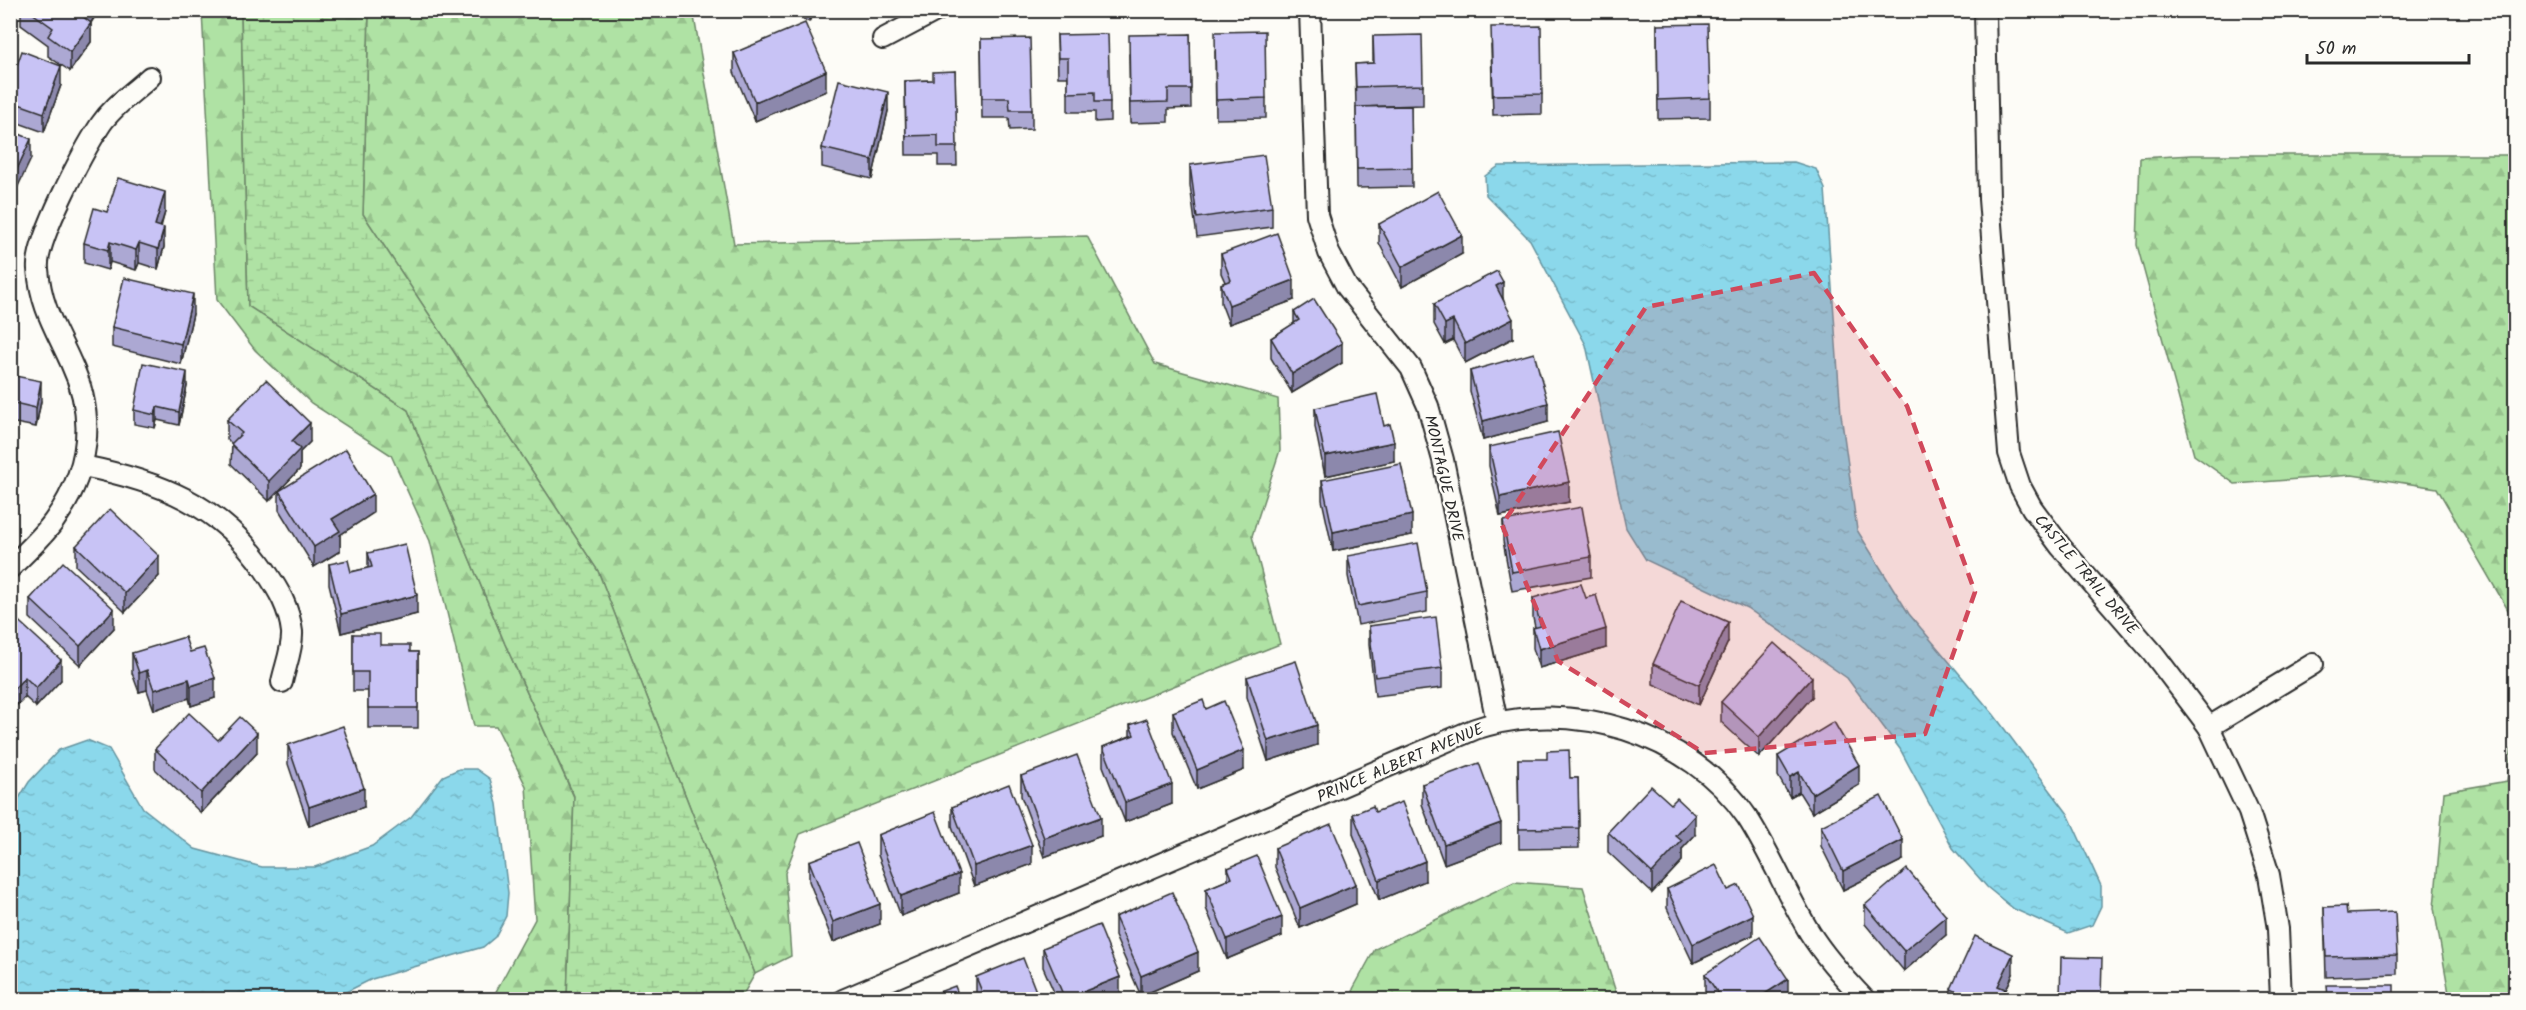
<svg xmlns="http://www.w3.org/2000/svg" width="2526" height="1010" viewBox="0 0 2526 1010" font-family="Kalam,sans-serif">
	<style>
		.forest { fill: url(#forest-firs); stroke: #6d8668; stroke-width: 1.5 }
		.wetland { fill: url(#wetland-marsh); stroke: #6d8668; stroke-width: 1.5 }
		.water { fill: url(#water-ripples); stroke: #65939e; stroke-width: 1.5 }
		.lines { fill: none; stroke-linecap: round; stroke-linejoin: round }
		.street-casing { stroke: #2b2b2b; stroke-width: 24 }
		.street { stroke: #fdfcf7; stroke-width: 20 }
		.wall { fill: #aca8d3; stroke: #2b2b2b; stroke-width: 1.5 }
		.shaded-wall { fill: #8c88ac; stroke: #2b2b2b; stroke-width: 1.5 }
		.building { fill: #c8c3f5; stroke: #2b2b2b; stroke-width: 1.5 }
		.marked { fill: #d1495b; fill-opacity: 0.2; stroke: #d1495b; stroke-width: 4.5; stroke-dasharray: 12 8; stroke-linejoin: round }
		.labels { text-anchor: middle; stroke-width: 4.5; stroke-linejoin: round; paint-order: stroke }
		.street-label { font-size: 16px; fill: #2b2b2b; stroke: #fdfcf7 }
	</style>
	<defs>
		<pattern id="forest-firs" width="22" height="20" patternUnits="userSpaceOnUse" patternTransform="scale(1.5)"><rect width="22" height="20" fill="#afe2a4"/><path d="M5 1l3.5 6h-7zM16 11l3.5 6h-7z" fill="#97c28d"/></pattern>
		<pattern id="wetland-marsh" width="20" height="14" patternUnits="userSpaceOnUse" patternTransform="scale(1.5)"><rect width="20" height="14" fill="#afe2a4"/><path d="M1 5h8M5 5V1M11 12h8M15 12V8" fill="none" stroke="#97c28d"/></pattern>
		<pattern id="water-ripples" width="26" height="14" patternUnits="userSpaceOnUse" patternTransform="scale(1.5)"><rect width="26" height="14" fill="#8bd8eb"/><path d="M2 4q2-2 4 0t4 0M15 11q2-2 4 0t4 0" fill="none" stroke="#78baca"/></pattern>
	</defs>
	<rect width="100%" height="100%" fill="#fdfcf7"/>
	<filter id="ink" filterUnits="userSpaceOnUse"><feTurbulence type="fractalNoise" baseFrequency=".0167" numOctaves="2"/><feDisplacementMap in="SourceGraphic" scale="12" xChannelSelector="R" yChannelSelector="G"/><feConvolveMatrix kernelMatrix="1 2 1 2 8 2 1 2 1" color-interpolation-filters="sRGB"/></filter>
	<g filter="url(#ink)">
		<g class="forest">
			<polygon points="202,11 241,11 248,305 408,410 505,644 574,797 567,999 492,999 535,919 526,786 496,726 474,726 430,541 391,455 311,403 255,350 217,300"/>
			<polygon points="369,11 693,11 734,244 1087,236 1155,364 1278,399 1280,450 1252,536 1280,644 800,834 785,873 791,956 755,974 598,571 363,214"/>
			<polygon points="2192,155 2515,155 2515,622 2437,488 2352,475 2235,484 2194,455 2137,245 2140,158"/>
			<polygon points="2515,725 2515,999 2450,999 2434,908 2444,792 2507,781"/>
			<polygon points="1514,882 1583,887 1618,999 1355,999 1353,989 1375,949"/>
		</g>
		<polygon class="wetland" points="241,11 369,11 363,214 598,571 755,974 744,993 723,1000 567,999 574,796 505,644 408,410 248,306"/>
		<g class="water">
			<polygon points="1794,162 1816,169 1825,189 1841,414 1857,530 1909,614 1994,715 2068,814 2101,886 2101,906 2092,925 2068,933 2014,909 1987,887 1953,848 1900,749 1847,678 1747,608 1646,560 1626,528 1586,345 1530,240 1486,195 1485,176 1499,166"/>
			<polygon points="87,740 109,749 143,808 195,849 262,867 315,867 372,846 411,817 443,776 459,769 476,769 490,779 497,804 508,893 506,916 495,937 483,947 372,979 332,999 11,999 11,811 29,782 59,750"/>
		</g>
		<g class="lines">
			<g class="street-casing">
				<g id="street">
					<polyline points="1310,10 1317,215 1329,253 1347,287 1411,368 1428,406 1443,460 1497,722"/>
					<polyline points="1985,10 1989,199 2009,453 2020,486 2032,508 2061,547 2153,653 2209,727 2249,812 2269,875 2278,929 2281,1000"/>
					<polyline points="883,39 938,10"/>
					<path d="M83,466C158,481 220,504 265,570C279,591 289,607 292,632C293,648 285,667 282,682"/>
					<path d="M10,568C25,553 42,538 54,521C89,472 97,418 71,363C56,329 41,308 38,269C35,241 84,150 101,124C114,105 133,93 150,77"/>
					<polyline points="2209,727 2313,664"/>
					<path d="M843,1000L1475,729C1570,697 1690,733 1747,817C1771,854 1787,895 1810,933C1825,957 1845,979 1865,1000"/>
				</g>
			</g>
			<use href="#street" class="street"/>
		</g>
		<g class="wall">
			<polygon points="21,10 99,10 91,23 91,42 70,71 48,56 48,45 21,25"/>
			<polygon points="786,10 814,10 809,22"/>
			<polygon points="1657,25 1710,98 1710,118 1658,119"/>
			<polygon points="1190,34 1191,108 1168,109 1168,122 1130,123 1129,54"/>
			<polygon points="1057,35 1110,102 1110,121 1095,122 1095,112 1068,112 1068,77 1058,77"/>
			<polygon points="1373,36 1423,85 1423,105 1356,107 1355,64 1373,63"/>
			<polygon points="981,39 1032,110 1032,129 1010,130 1009,118 982,118"/>
			<polygon points="1491,46 1542,94 1542,114 1493,115"/>
			<polygon points="1215,52 1266,98 1266,118 1216,119"/>
			<polygon points="734,53 826,91 755,121 734,72"/>
			<polygon points="955,71 957,166 938,166 938,155 906,155 905,81 933,80"/>
			<polygon points="10,75 61,85 44,132 10,120"/>
			<polygon points="1411,106 1412,187 1357,188 1356,107"/>
			<polygon points="888,111 872,179 822,167 822,148"/>
			<polygon points="1190,165 1272,207 1272,227 1197,237 1190,185"/>
			<polygon points="107,212 165,212 161,227 164,247 158,269 139,263 136,270 110,262 108,270 84,263 84,243"/>
			<polygon points="1379,224 1462,254 1402,287 1379,243"/>
			<polygon points="1221,254 1294,300 1229,324 1221,303 1221,284 1225,282 1221,273"/>
			<polygon points="1503,298 1513,338 1465,363 1453,340 1445,344 1434,324 1434,304"/>
			<polygon points="1294,312 1342,363 1292,393 1271,358 1271,338 1294,324"/>
			<polygon points="193,314 181,364 112,347 112,327"/>
			<polygon points="1470,371 1548,422 1483,440 1470,391"/>
			<polygon points="10,375 41,401 36,427 10,422"/>
			<polygon points="187,386 179,425 157,420 155,428 134,424 134,410"/>
			<polygon points="1315,408 1384,426 1394,461 1325,476 1315,427"/>
			<polygon points="227,420 310,442 300,452 300,469 269,501 231,464 232,444 227,439"/>
			<polygon points="1489,447 1569,502 1500,516 1489,466"/>
			<polygon points="1322,480 1412,535 1333,551 1322,500"/>
			<polygon points="279,491 373,513 340,535 340,551 314,567 279,510"/>
			<polygon points="1503,521 1591,557 1591,577 1512,591 1503,541"/>
			<polygon points="76,546 159,576 125,612 76,566"/>
			<polygon points="368,553 417,614 341,633 329,584 329,564 351,572 368,568"/>
			<polygon points="1348,556 1427,592 1427,612 1358,625 1348,576"/>
			<polygon points="1533,598 1606,648 1539,668 1533,648 1533,628 1535,627 1533,618"/>
			<polygon points="30,599 114,628 80,665 30,618"/>
			<polygon points="10,613 61,680 36,707 25,697"/>
			<polygon points="1369,626 1442,668 1442,688 1375,696 1369,645"/>
			<polygon points="353,634 380,645 410,652 418,652 418,728 368,728 368,691 353,691"/>
			<polygon points="1728,642 1699,705 1653,684 1653,664"/>
			<polygon points="190,652 215,698 191,706 189,698 154,710 147,690 139,692 132,673 132,653"/>
			<polygon points="1247,677 1317,745 1268,761 1247,697"/>
			<polygon points="1812,697 1759,757 1721,722 1721,702"/>
			<polygon points="1206,709 1244,770 1197,789 1173,732 1173,712"/>
			<polygon points="1130,725 1172,804 1125,822 1103,766 1103,747 1130,736"/>
			<polygon points="218,740 257,753 201,813 155,769 155,749"/>
			<polygon points="288,745 364,807 309,826 288,764"/>
			<polygon points="1778,756 1859,785 1812,813 1799,792 1790,797 1778,776"/>
			<polygon points="1518,759 1570,778 1578,778 1579,848 1519,849"/>
			<polygon points="1021,776 1101,836 1044,857 1021,796"/>
			<polygon points="1422,784 1501,843 1444,864 1422,804"/>
			<polygon points="952,807 1032,864 974,886 952,826"/>
			<polygon points="1353,814 1425,881 1379,900 1353,834"/>
			<polygon points="1821,826 1903,860 1843,890 1821,846"/>
			<polygon points="1608,832 1695,835 1682,849 1682,861 1652,893 1608,852"/>
			<polygon points="878,835 959,893 901,916 878,855"/>
			<polygon points="1275,848 1356,904 1300,928 1275,867"/>
			<polygon points="809,861 880,924 833,942 809,881"/>
			<polygon points="1228,868 1282,936 1227,959 1206,908 1206,889 1228,880"/>
			<polygon points="1667,889 1728,890 1753,935 1693,963 1667,908"/>
			<polygon points="1865,905 1946,935 1904,971 1865,924"/>
			<polygon points="2324,907 2397,955 2397,974 2326,977"/>
			<polygon points="1115,917 1198,971 1141,996 1115,936"/>
			<polygon points="1043,948 1120,996 1112,999 1057,999 1043,967"/>
			<polygon points="1705,974 1788,999 1709,999 1705,994"/>
			<polygon points="2013,974 2005,992 2005,999 1951,999 1951,989"/>
			<polygon points="976,977 1039,999 977,999 976,996"/>
		</g>
		<g class="shaded-wall">
			<polygon points="85,10 99,10 82,36 82,16"/>
			<polygon points="809,10 814,10 809,22"/>
			<polygon points="91,23 91,42 70,71 70,52"/>
			<polygon points="61,66 61,85 44,132 44,113"/>
			<polygon points="826,71 826,91 755,121 755,102"/>
			<polygon points="888,92 888,111 872,179 872,160"/>
			<polygon points="31,139 31,159 10,203 10,184"/>
			<polygon points="165,192 165,212 155,244 155,225"/>
			<polygon points="164,228 164,247 158,269 158,249"/>
			<polygon points="1462,235 1462,254 1402,287 1402,267"/>
			<polygon points="110,242 110,262 108,270 108,250"/>
			<polygon points="139,243 139,263 136,270 136,250"/>
			<polygon points="1294,280 1294,300 1229,324 1229,305"/>
			<polygon points="1503,282 1503,302 1496,286"/>
			<polygon points="193,294 193,314 181,364 181,344"/>
			<polygon points="1513,319 1513,338 1465,363 1465,344"/>
			<polygon points="1453,320 1453,340 1445,344 1445,324"/>
			<polygon points="1342,343 1342,363 1292,393 1292,374"/>
			<polygon points="187,372 187,386 179,425 179,412"/>
			<polygon points="41,381 41,401 36,427 36,408"/>
			<polygon points="1548,403 1548,422 1483,440 1483,421"/>
			<polygon points="157,407 157,420 155,428 155,415"/>
			<polygon points="310,423 310,442 300,452 300,469 269,501 269,481 292,441"/>
			<polygon points="1394,442 1394,461 1325,476 1325,456"/>
			<polygon points="1569,482 1569,502 1500,516 1500,497"/>
			<polygon points="373,494 373,513 340,535 340,551 314,567 314,547 332,519"/>
			<polygon points="1412,515 1412,535 1333,551 1333,532"/>
			<polygon points="159,556 159,576 125,612 125,593"/>
			<polygon points="417,595 417,614 341,633 341,614"/>
			<polygon points="114,609 114,628 80,665 80,646"/>
			<polygon points="1728,622 1728,642 1699,705 1699,685"/>
			<polygon points="1606,629 1606,648 1539,668 1539,649"/>
			<polygon points="61,660 61,680 36,707 36,688"/>
			<polygon points="147,670 147,690 139,692 139,673"/>
			<polygon points="25,677 25,697 10,712 10,693"/>
			<polygon points="1812,677 1812,697 1759,757 1759,737"/>
			<polygon points="215,678 215,698 191,706 191,686"/>
			<polygon points="189,679 189,698 154,710 154,690"/>
			<polygon points="1317,725 1317,745 1268,761 1268,741"/>
			<polygon points="257,733 257,753 201,813 201,793"/>
			<polygon points="1244,750 1244,770 1197,789 1197,770"/>
			<polygon points="1859,765 1859,785 1812,813 1812,794"/>
			<polygon points="1799,772 1799,792 1790,797 1790,777"/>
			<polygon points="1172,784 1172,804 1125,822 1125,802"/>
			<polygon points="364,788 364,807 309,826 309,807"/>
			<polygon points="1695,815 1695,835 1682,849 1682,861 1652,893 1652,873 1676,836"/>
			<polygon points="1101,817 1101,836 1044,857 1044,838"/>
			<polygon points="1501,823 1501,843 1444,864 1444,844"/>
			<polygon points="1903,840 1903,860 1843,890 1843,871"/>
			<polygon points="1032,845 1032,864 974,886 974,866"/>
			<polygon points="1425,861 1425,881 1379,900 1379,880"/>
			<polygon points="959,874 959,893 901,916 901,896"/>
			<polygon points="1356,884 1356,904 1300,928 1300,908"/>
			<polygon points="880,904 880,924 833,942 833,922"/>
			<polygon points="1753,915 1753,935 1693,963 1693,944"/>
			<polygon points="1946,916 1946,935 1904,971 1904,951"/>
			<polygon points="1282,917 1282,936 1227,959 1227,939"/>
			<polygon points="1198,952 1198,971 1141,996 1141,976"/>
			<polygon points="2013,954 2013,974 2005,992 2005,999 1998,999 1998,986"/>
			<polygon points="1120,977 1120,996 1112,999 1065,999"/>
			<polygon points="1788,979 1788,999 1757,999"/>
		</g>
		<g class="building">
			<polygon points="28,10 85,10 82,16 91,23 70,52 48,36 53,28"/>
			<polygon points="805,23 826,71 755,102 734,53"/>
			<polygon points="1708,24 1710,98 1658,100 1657,25"/>
			<polygon points="1541,26 1542,94 1493,95 1491,27"/>
			<polygon points="1265,31 1266,98 1216,100 1215,32"/>
			<polygon points="1108,34 1110,102 1095,102 1095,92 1068,93 1068,58 1058,58 1057,35"/>
			<polygon points="1190,34 1191,89 1168,89 1168,102 1130,103 1129,35"/>
			<polygon points="1422,35 1423,85 1356,87 1355,64 1374,63 1373,36"/>
			<polygon points="1030,38 1032,110 1010,110 1009,98 982,98 981,39"/>
			<polygon points="22,51 61,66 44,113 10,101 10,75 13,76"/>
			<polygon points="955,71 957,147 938,147 938,135 906,136 905,81 933,80 933,72"/>
			<polygon points="839,80 888,92 872,160 822,148"/>
			<polygon points="1411,106 1412,168 1357,169 1356,107"/>
			<polygon points="10,130 31,139 10,184"/>
			<polygon points="1264,155 1272,207 1197,218 1190,165"/>
			<polygon points="118,178 165,192 155,225 164,228 158,249 139,243 136,250 110,242 108,250 84,243 94,208 107,212"/>
			<polygon points="1438,191 1462,235 1402,267 1379,224"/>
			<polygon points="1277,233 1294,280 1229,305 1221,284 1231,280 1221,254"/>
			<polygon points="1497,271 1503,282 1496,286 1513,319 1465,344 1453,320 1445,324 1434,304"/>
			<polygon points="124,278 193,294 181,344 112,327"/>
			<polygon points="1314,299 1342,343 1292,374 1271,338 1299,320 1294,312"/>
			<polygon points="1534,353 1548,403 1483,421 1470,371"/>
			<polygon points="143,363 187,372 179,412 157,407 155,415 134,410"/>
			<polygon points="10,375 41,381 36,408 10,402"/>
			<polygon points="266,380 310,423 292,441 300,449 269,481 231,444 242,433 227,420"/>
			<polygon points="1377,394 1384,426 1390,424 1394,442 1325,456 1315,408"/>
			<polygon points="1558,432 1569,482 1500,497 1489,447"/>
			<polygon points="346,449 373,494 332,519 340,531 314,547 279,491"/>
			<polygon points="1401,464 1412,515 1333,532 1322,480"/>
			<polygon points="1582,507 1591,557 1512,572 1503,521"/>
			<polygon points="110,509 159,556 125,593 76,546"/>
			<polygon points="1418,543 1427,592 1358,606 1348,556"/>
			<polygon points="405,544 417,595 341,614 329,564 348,560 351,572 372,567 368,553"/>
			<polygon points="63,562 114,609 80,646 30,599"/>
			<polygon points="1581,584 1586,598 1596,595 1606,629 1539,649 1533,628 1541,626 1533,598"/>
			<polygon points="1681,601 1728,622 1699,685 1653,664"/>
			<polygon points="10,613 61,660 36,688 25,677 10,693"/>
			<polygon points="1436,617 1442,668 1375,677 1369,626"/>
			<polygon points="353,634 380,634 380,645 410,645 410,652 418,652 418,708 368,708 368,672 353,672"/>
			<polygon points="185,637 190,652 204,648 215,678 191,686 189,679 154,690 147,670 139,673 132,653"/>
			<polygon points="1774,643 1812,677 1759,737 1721,702"/>
			<polygon points="1296,661 1317,725 1268,741 1247,677"/>
			<polygon points="1203,700 1206,709 1224,701 1244,750 1197,770 1173,712"/>
			<polygon points="189,713 218,740 240,717 257,733 201,793 155,749"/>
			<polygon points="1147,719 1172,784 1125,802 1103,747 1134,735 1130,725"/>
			<polygon points="1834,722 1859,765 1812,794 1799,772 1790,777 1778,756"/>
			<polygon points="343,726 364,788 309,807 288,745"/>
			<polygon points="1569,750 1570,778 1578,778 1579,828 1519,829 1518,759 1547,759 1547,751"/>
			<polygon points="1077,755 1101,817 1044,838 1021,776"/>
			<polygon points="1479,763 1501,823 1444,844 1422,784"/>
			<polygon points="1009,784 1032,845 974,866 952,807"/>
			<polygon points="1651,786 1671,804 1677,798 1695,815 1676,836 1682,841 1652,873 1608,832"/>
			<polygon points="1881,796 1903,840 1843,871 1821,826"/>
			<polygon points="1402,802 1425,861 1379,880 1353,814 1373,806 1375,812"/>
			<polygon points="935,812 959,874 901,896 878,835"/>
			<polygon points="1331,824 1356,884 1300,908 1275,848"/>
			<polygon points="857,843 880,904 833,922 809,861"/>
			<polygon points="1257,856 1282,917 1227,939 1206,889 1232,878 1228,868"/>
			<polygon points="1716,865 1728,890 1739,885 1753,915 1693,944 1667,889"/>
			<polygon points="1907,869 1946,916 1904,951 1865,905"/>
			<polygon points="1172,892 1198,952 1141,976 1115,917"/>
			<polygon points="2346,906 2347,914 2395,912 2397,955 2326,957 2324,907"/>
			<polygon points="1099,925 1120,977 1065,999 1043,948"/>
			<polygon points="1975,936 2013,954 1998,986 2005,989 2000,999 1973,999 1951,989"/>
			<polygon points="1760,937 1788,979 1757,999 1722,999 1705,974"/>
			<polygon points="2061,957 2102,958 2101,999 2060,999"/>
			<polygon points="1023,958 1039,999 985,999 976,977"/>
			<polygon points="2327,985 2394,985 2394,999 2328,999"/>
			<polygon points="955,986 960,999 923,999 923,998"/>
		</g>
	</g>
	<path class="marked" d="M1814,273L1907,406L1975,592L1925,734L1704,753L1558,661L1502,525L1646,307Z"/>
	<g class="labels">
		<g class="street-label">
			<text transform="translate(1445 478) rotate(77)" y="6">MONTAGUE DRIVE</text>
			<text transform="translate(2087 574) rotate(50)" y="6">CASTLE TRAIL DRIVE</text>
			<text transform="translate(1400 762) rotate(-23)" y="6">PRINCE ALBERT AVENUE</text>
		</g>
	</g>
	<rect width="2526" height="1010" fill="none" stroke="#fdfcf7" stroke-width="36"/>
	<rect x="18" y="18" width="2490" height="974" fill="none" stroke="#2b2b2b" stroke-width="2" filter="url(#ink)"/>
	<path d="M2307 54v9h162v-9" fill="none" stroke="#2b2b2b" stroke-width="3"/>
	<text x="2316" y="54" font-size="18" fill="#2b2b2b" stroke="#fdfcf7" stroke-width="4.5" paint-order="stroke">50 m</text>
</svg>
